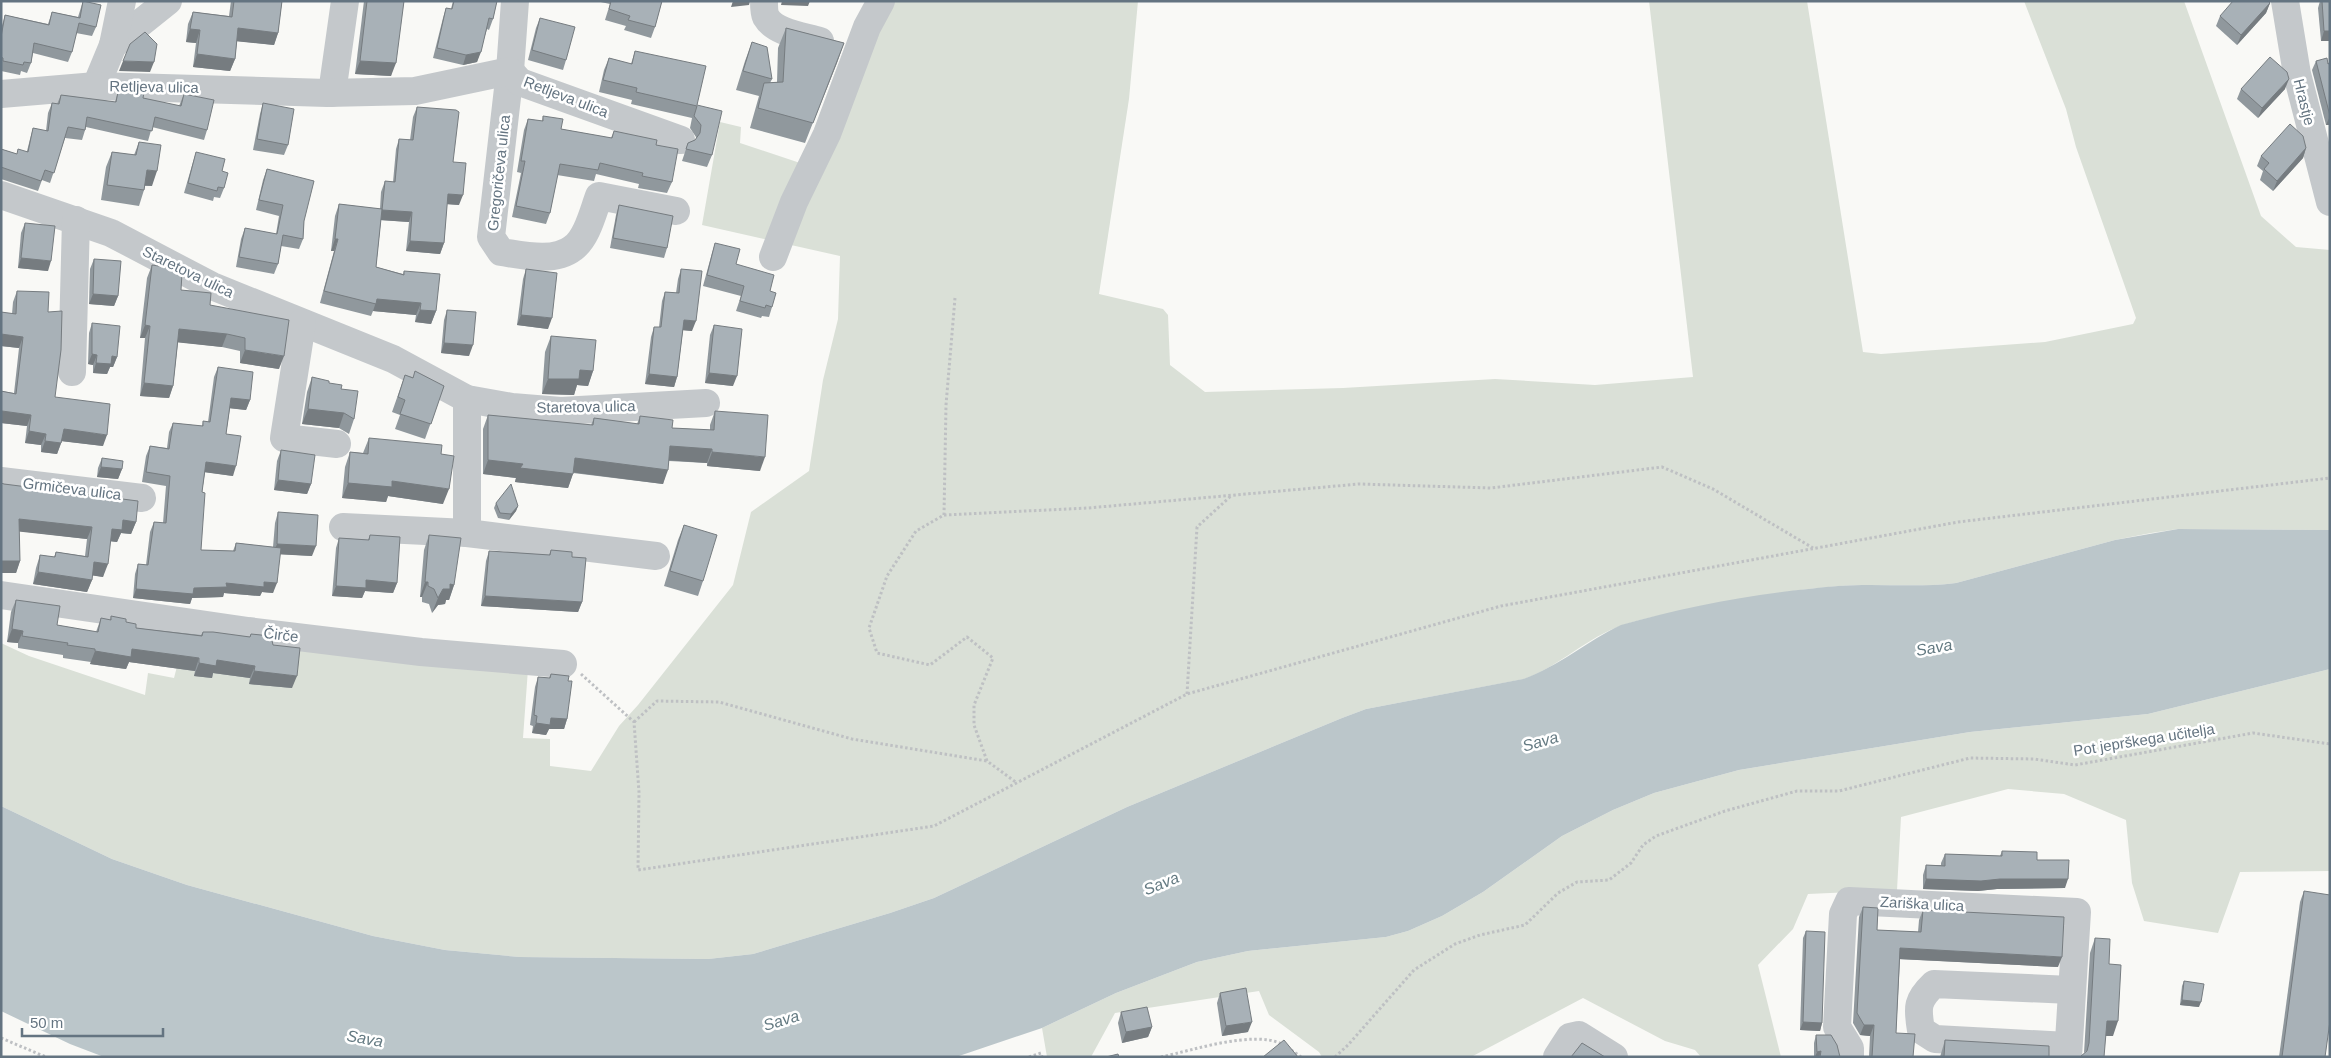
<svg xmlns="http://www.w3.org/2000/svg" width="2331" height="1058" viewBox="0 0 2331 1058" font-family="Arial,sans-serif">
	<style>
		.green { fill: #dae0d7 }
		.water { fill: #bbc6ca }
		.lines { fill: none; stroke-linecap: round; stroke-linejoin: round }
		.path { stroke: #bec0c3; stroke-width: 3; stroke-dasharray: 2.5 2.5; stroke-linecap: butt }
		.minor { stroke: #c4c8cb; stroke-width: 28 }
		.wall { fill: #90989d }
		.shaded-wall { fill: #767c80 }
		.building { fill: #a8b1b7; stroke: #767c80 }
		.labels { text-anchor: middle; stroke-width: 5; stroke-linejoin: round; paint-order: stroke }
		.street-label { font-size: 15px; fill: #647481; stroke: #fff }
		.water-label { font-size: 16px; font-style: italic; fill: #647a82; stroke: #fff }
	</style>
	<rect width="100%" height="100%" fill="#f9f9f6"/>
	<g class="green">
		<path d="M888,1H1138L1129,99L1099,294L1163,309L1168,315L1170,365L1205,392L1343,388L1495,379L1595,385L1693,377L1649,1H1807L1863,352L1881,354L2045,342L2133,324L2136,318L2076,147L2066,109L2024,1H2184L2261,216L2296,247L2330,250V530L2178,529L2151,533L2115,540L1956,583C1918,588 1878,583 1839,586C1791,590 1744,598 1697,608C1672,613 1647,617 1623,625C1587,637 1559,667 1524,679L1366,709L1342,718L1127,807L934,898L890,913L753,954L708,959L520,957L445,950L373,936L187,885L112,859L1,806V643L29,656L145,695L148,673L174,678L181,651L192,628L528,669L523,738L550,739V766L591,771L619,726L638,705L733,585L751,512L809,471L823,380L838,319L840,256L702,225L720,122L741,127L740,143L824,171Z"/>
		<polygon points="2330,669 2330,871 2240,872 2218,933 2144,921 2132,883 2126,820 2064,794 2008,789 1901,817 1897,890 1808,894 1793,929 1758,965 1781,1057 1701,1057 1695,1050 1665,1041 1583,998 1471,1057 1322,1057 1319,1052 1269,1015 1259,991 1115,1013 1091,1057 1047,1057 1042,1028 1116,993 1197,962 1248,951 1386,937 1408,931 1442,916 1483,892 1562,836 1613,810 1654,793 1739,770 1970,732 2148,714"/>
	</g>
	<path class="water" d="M2178,529L2330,530V669L2148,714L1970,732L1739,770L1654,793L1613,810L1562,836L1483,892L1442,916L1408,931L1386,937L1248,951L1197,962L1116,993L1042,1028L956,1057H104L70,1044L1,1011V806L112,859L187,885L373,936L445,950L520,957L708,959L753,954L890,913L934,898L1127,807L1342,718L1366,709L1523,679C1558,667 1587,641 1621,625C1691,605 1766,592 1838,586C1878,583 1917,588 1956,583L2115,540Z"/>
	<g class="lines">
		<g class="path">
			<polyline points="955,298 946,405 944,515 916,531 887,576 869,628 877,653 930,665 967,637 993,658 974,705 974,725 987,761 1017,783"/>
			<polyline points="944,515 1088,508 1359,484 1491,488 1662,467 1713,489 1813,548"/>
			<polyline points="581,674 634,722 639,792 638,870 934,826 1187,694 1501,606 1958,522 2330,478"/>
			<polyline points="1187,694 1197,527 1232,495"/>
			<polyline points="634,722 657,701 719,702 852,739 987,761"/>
			<polyline points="1,1038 46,1057"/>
			<polyline points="1287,1047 1301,1057"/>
			<polyline points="1029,1057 1041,1053 1042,1057"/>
			<path d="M1161,1057C1194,1050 1253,1030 1282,1044"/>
			<polyline points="1335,1057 1348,1045 1414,970 1455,944 1480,935 1525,925 1558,893 1577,882 1609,880 1631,863 1643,845 1656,836 1725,811 1797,791 1839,791 1970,758 2034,759 2075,765 2253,733 2330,744"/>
		</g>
		<g class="minor">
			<path d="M515,1L510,71L491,237L501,252C522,255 554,263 573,248C587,238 593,212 599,196L676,211"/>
			<path d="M764,1C764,6 764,13 766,17C775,33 804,36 820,41"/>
			<polyline points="2285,1 2297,74 2330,202"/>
			<polyline points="113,45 168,1"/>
			<polyline points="96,86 113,45 122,1"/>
			<polyline points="332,93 345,1"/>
			<polyline points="1,94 96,86 327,93 415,91 510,71 520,82 681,140"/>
			<polyline points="1,195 111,233 212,286 393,359 467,399 512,407 561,411 706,403"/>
			<polyline points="773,257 794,202 827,134 867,27 881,1"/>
			<polyline points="302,323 284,438 337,444"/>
			<polyline points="72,372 76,220"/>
			<polyline points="1,481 142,498"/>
			<polyline points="343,527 467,533 656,556"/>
			<polyline points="467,533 467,399"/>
			<polyline points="1,595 248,631 421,652 563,664"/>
			<path d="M2068,1046L1935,1039L1921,1030C1917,1007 1917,1000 1934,984L2071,990"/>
			<polyline points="1557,1057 1570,1037 1579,1035 1614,1057"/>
			<polyline points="1850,1057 1850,1048 1837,1027 1843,914 1849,901 2077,912 2068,1057"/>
		</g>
	</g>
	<g class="wall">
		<polygon points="83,1 96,27 92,36 76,33 72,52 68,62 33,53 31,63 27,73 21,71 20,75 1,71 1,29 5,15 48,24 52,12 78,17"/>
		<polygon points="231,1 282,1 278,33 274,45 237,41 235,59 230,71 193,67 196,43 186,42 188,24 193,12 229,16"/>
		<polygon points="364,1 404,1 391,76 355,74"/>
		<polygon points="453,1 497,1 493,19 489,30 487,29 477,62 463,65 433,58 443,18 446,8 451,9"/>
		<polygon points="596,1 662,1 655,27 651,38 624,30 626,26 605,20 610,4"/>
		<polygon points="2320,1 2330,1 2330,41 2321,41 2318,8"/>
		<polygon points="2270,3 2266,13 2237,45 2216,26 2220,16"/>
		<polygon points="540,18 566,60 563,70 528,60 536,28"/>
		<polygon points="786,28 844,43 805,143 750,128 759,96 736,90 745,61 752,42 772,79 770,83 777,82 778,48"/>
		<polygon points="635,51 697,105 712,155 707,167 682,161 688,143 695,140 696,139 696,137 690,128 692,118 631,104 632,100 599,92 604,70 609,58 631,64"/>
		<polygon points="2316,61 2330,63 2330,125 2326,125 2312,70"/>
		<polygon points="2241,89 2285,89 2258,118 2237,99"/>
		<polygon points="118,92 143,98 179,106 184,94 207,130 204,140 152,127 148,141 86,127 82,140 65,138 50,183 42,180 38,191 1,179 1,149 17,154 27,151 30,139 33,128 46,131 48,113 52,103 57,104 61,95 115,102"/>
		<polygon points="263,103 288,145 284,155 253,150 260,114"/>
		<polygon points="417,107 453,162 459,205 447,204 444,243 440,254 406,251 409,222 381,220 376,267 403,274 404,271 436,311 431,324 415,322 416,315 373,311 371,316 320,303 334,251 331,251 335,216 339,204 380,209 381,192 385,181 393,182 396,149 399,139 410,140 413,117"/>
		<polygon points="543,116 561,129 611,138 614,131 656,145 672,182 667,193 638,188 639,184 596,174 594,181 557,175 550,213 546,224 512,217 521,173 517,172 524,130 528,119 542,121"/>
		<polygon points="139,142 152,186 145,186 144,190 139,206 101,200 106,167 112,152 134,155"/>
		<polygon points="2306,148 2303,158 2273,191 2260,180 2263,171 2257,166 2261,156"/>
		<polygon points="196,152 222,171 224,188 220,198 214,197 213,201 184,193 193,162"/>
		<polygon points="267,169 304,221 303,239 299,249 281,246 278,264 274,274 236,267 241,239 245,228 276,234 279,216 256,210 263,180"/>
		<polygon points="619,205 667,248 664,258 610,248 616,215"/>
		<polygon points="25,223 48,271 18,268 21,233"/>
		<polygon points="715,243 736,264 772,307 769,317 762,316 761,318 736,311 741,296 703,286 712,253"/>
		<polygon points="94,259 118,296 114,306 89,304 90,269"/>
		<polygon points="152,265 181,290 210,305 279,369 240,363 240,351 222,347 178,342 173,386 169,398 140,396 145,338 140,338 147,278"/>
		<polygon points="526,269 548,329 517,325 523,279"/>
		<polygon points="681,269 692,331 683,330 677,377 674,387 645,384 651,337 654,327 659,327 662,301 665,292 676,293 678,279"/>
		<polygon points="17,291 48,312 55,397 103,446 62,441 57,454 41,452 41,445 25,443 27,426 1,423 1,391 14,393 19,348 1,346 1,312 12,314 13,302"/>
		<polygon points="447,310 469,356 441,353 444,320"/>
		<polygon points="92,323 117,357 113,367 110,367 107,374 93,373 93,365 88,364 89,333"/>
		<polygon points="714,325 733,386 705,383 710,335"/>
		<polygon points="551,336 593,371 588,386 577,385 574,395 542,394 545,352"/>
		<polygon points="218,367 250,400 246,410 230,408 226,434 233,476 205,472 202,492 201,550 233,551 236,543 273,547 275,523 278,512 312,556 280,554 273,593 262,592 260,596 224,593 223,597 192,598 190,604 133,598 135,574 138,564 146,565 150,532 154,522 163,523 166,486 142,482 146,456 150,446 167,448 169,432 173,423 202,426 203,421 208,422 214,377"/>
		<polygon points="405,375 444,386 425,439 395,429 400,415 392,412"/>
		<polygon points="312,377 341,389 354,419 349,434 339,428 302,424 307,392"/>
		<polygon points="715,411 760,471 707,466 707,463 669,461 663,484 573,473 568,488 515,482 516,478 483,474 483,429 488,415 591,425 594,418 637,424 640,416 672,428 710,430 710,425"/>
		<polygon points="369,438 441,454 443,504 388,496 386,502 342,498 345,467 350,452 363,453"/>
		<polygon points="281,450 311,484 307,494 274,490 277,461"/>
		<polygon points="102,458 122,469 118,479 97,477 98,468"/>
		<polygon points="1,483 4,484 136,522 131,534 121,533 117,542 110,541 103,577 92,575 92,580 87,592 33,584 36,568 40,555 54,557 56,552 85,556 87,539 19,531 20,561 16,573 1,573"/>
		<polygon points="496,503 518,506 516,511 509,520 498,518 494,508"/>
		<polygon points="684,525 703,581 698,596 664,586 678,540"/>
		<polygon points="370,535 397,583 393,593 365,591 362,598 332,596 336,548 339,538 368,540"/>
		<polygon points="429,535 454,585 449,600 446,600 445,604 438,605 432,613 429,604 422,602 422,597 420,597 424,550"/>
		<polygon points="551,550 572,557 582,602 578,612 481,606 486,561 489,551 549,555"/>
		<polygon points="16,600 57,625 96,632 101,618 110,620 111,616 136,628 201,635 203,632 250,637 251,634 273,645 292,688 249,684 250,678 213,673 212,678 194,676 195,671 129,662 126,669 90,664 91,662 63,658 63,655 18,648 18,643 7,642 11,612"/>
		<polygon points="551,674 568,681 567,719 564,729 549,729 546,735 532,733 533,726 530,725 535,687 538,677 549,678"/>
		<polygon points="2002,851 2037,860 2065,888 1997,889 1978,891 1923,889 1923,875 1926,865 1941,865 1941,863 1945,854 2000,856"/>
		<polygon points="2304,891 2325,1057 2279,1057 2300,902"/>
		<polygon points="1863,907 1877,930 1918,932 1919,920 1923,910 2058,967 1900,959 1896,1033 1913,1057 1869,1057 1870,1036 1860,1035 1853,1023 1859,917"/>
		<polygon points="1806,931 1822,1023 1820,1031 1800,1030 1803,938"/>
		<polygon points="2095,938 2109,964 2113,1036 2106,1036 2084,1053 2090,953"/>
		<polygon points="2184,981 2199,1007 2180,1005 2182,986"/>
		<polygon points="1220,993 1248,1032 1222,1036 1217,1003"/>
		<polygon points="1121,1012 1152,1027 1148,1037 1122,1043 1118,1023"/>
		<polygon points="1816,1035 1840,1057 1814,1057 1814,1043"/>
		<polygon points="1945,1040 2049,1057 1940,1057"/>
	</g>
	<g class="shaded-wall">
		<polygon points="733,1 750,1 749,5 731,7"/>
		<polygon points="782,1 810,1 808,6 781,5"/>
		<polygon points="2270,3 2266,13 2237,45 2241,35"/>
		<polygon points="238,28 278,33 274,45 234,41"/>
		<polygon points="190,29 200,30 196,43 186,42"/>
		<polygon points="2324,31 2330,31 2330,41 2321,41"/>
		<polygon points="844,43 837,63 805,143 813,123"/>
		<polygon points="481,52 477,62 463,65 466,55"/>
		<polygon points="197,54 235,59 230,71 193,67"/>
		<polygon points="123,61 154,62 150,72 119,71"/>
		<polygon points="360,61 396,63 391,76 355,74"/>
		<polygon points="2289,79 2285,89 2258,118 2262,108"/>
		<polygon points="2330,116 2330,125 2326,125"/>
		<polygon points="2306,148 2303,158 2273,191 2277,181"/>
		<polygon points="147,170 157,171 152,186 142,185"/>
		<polygon points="448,194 463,195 459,205 445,204"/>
		<polygon points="382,210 412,212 409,222 379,220"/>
		<polygon points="335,239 338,239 334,251 331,251"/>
		<polygon points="410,241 444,243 440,254 406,251"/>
		<polygon points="21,258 51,261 48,271 18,268"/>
		<polygon points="93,294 118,296 114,306 89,304"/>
		<polygon points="377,299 421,303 416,315 373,311"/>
		<polygon points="420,310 436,311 431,324 415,322"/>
		<polygon points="521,315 552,318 548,329 517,325"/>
		<polygon points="684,320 696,321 692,331 680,330"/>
		<polygon points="145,325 150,326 145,338 140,338"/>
		<polygon points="179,329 227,334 222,347 174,342"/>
		<polygon points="1,334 23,337 19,348 1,346"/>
		<polygon points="444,343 473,345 469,356 441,353"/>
		<polygon points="245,350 284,356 279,369 240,363"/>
		<polygon points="92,354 97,355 93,365 88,364"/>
		<polygon points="112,356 117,357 113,367 110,367 107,374 93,373 96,363"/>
		<polygon points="580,370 593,371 588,386 577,385 574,395 542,394 548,379"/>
		<polygon points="709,373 737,376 733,386 705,383"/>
		<polygon points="649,374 677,377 674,387 645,384"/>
		<polygon points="144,383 173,386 169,398 140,396"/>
		<polygon points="231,398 250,400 246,410 227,408"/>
		<polygon points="308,409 344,413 339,428 302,424"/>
		<polygon points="2,411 31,415 27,426 1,423"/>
		<polygon points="64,429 107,435 103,446 60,441"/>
		<polygon points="29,431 46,434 41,445 25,443"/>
		<polygon points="45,441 61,443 57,454 41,452"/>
		<polygon points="670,446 712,449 707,463 665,460"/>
		<polygon points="712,452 765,457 760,471 707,466"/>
		<polygon points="575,458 668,470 663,484 570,472"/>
		<polygon points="488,460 523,464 573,474 568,488 515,482 516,478 483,474"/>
		<polygon points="206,462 236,466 233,476 203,472"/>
		<polygon points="101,467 122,469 118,479 97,477"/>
		<polygon points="278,480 311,484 307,494 274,490"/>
		<polygon points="392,481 449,489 443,504 388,496 386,502 342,498 348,483"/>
		<polygon points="518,506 516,511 509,520 511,514"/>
		<polygon points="19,519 92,527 87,539 14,531"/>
		<polygon points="123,520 136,522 131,534 121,533 117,542 108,541 112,529"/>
		<polygon points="277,544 316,546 312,556 273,554"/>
		<polygon points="1,561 20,561 16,573 1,573"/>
		<polygon points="94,562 108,564 103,577 89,575"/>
		<polygon points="38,572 92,580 87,592 33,584"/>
		<polygon points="366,580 397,583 393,593 365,591 362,598 332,596 336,586"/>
		<polygon points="264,582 277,583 273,593 262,592 260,596 224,593 223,597 192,598 190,604 133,598 136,589 194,588 226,583"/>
		<polygon points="425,582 428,582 422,597 420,597"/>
		<polygon points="450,584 454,585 449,600 446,600 445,604 438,605 432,613 438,598 443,589"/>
		<polygon points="485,596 582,602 578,612 481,606"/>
		<polygon points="12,629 23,631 18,643 7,642"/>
		<polygon points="132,649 199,658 195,671 129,662 126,669 90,664 95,651"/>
		<polygon points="217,660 255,666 250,678 213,673 212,678 194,676 199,663"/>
		<polygon points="254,671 297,676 292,688 249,684"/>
		<polygon points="551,718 567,719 564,729 549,729 546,735 532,733 536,723"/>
		<polygon points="1926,879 2068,879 2065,888 1997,889 1978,891 1923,889"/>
		<polygon points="1900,948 2062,957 2058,967 1897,959"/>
		<polygon points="2182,1000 2201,1002 2199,1007 2180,1005"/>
		<polygon points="2107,1021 2118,1021 2113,1036 2102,1036"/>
		<polygon points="1252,1022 1248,1032 1222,1036 1226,1026"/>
		<polygon points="1803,1022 1822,1023 1820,1031 1800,1030"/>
		<polygon points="1864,1025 1874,1025 1870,1036 1860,1035"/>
		<polygon points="1152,1027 1148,1037 1122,1043 1126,1032"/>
		<polygon points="1821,1051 1819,1057 1815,1057 1817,1052"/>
	</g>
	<g class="building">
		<polygon points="83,1 101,5 96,27 79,23 72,52 34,43 31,63 24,62 23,65 3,61 3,58 1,57 1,37 5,15 49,25 52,12 80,18"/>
		<polygon points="234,1 282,1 278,33 238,28 235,59 197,54 200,30 190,29 193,12 232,17"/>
		<polygon points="367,1 404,1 396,63 360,61"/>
		<polygon points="454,1 497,1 493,19 489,18 481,52 466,55 437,48 446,8 452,9"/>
		<polygon points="611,1 662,1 655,27 628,20 630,16 609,9"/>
		<polygon points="2233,1 2268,1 2270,3 2241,35 2220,16"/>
		<polygon points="2322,1 2330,1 2330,31 2324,31"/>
		<polygon points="540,18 575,27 566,60 532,50"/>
		<polygon points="786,28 844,43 813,123 758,108 764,83 783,82"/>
		<polygon points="145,32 157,44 154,62 123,61 130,44"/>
		<polygon points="752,42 767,47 772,79 743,71"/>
		<polygon points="635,51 706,66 697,105 722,111 712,155 686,149 688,143 695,140 700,133 701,125 694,116 697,106 636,92 637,88 603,80 609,58 632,64"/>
		<polygon points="2270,57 2287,72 2289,79 2262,108 2241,89"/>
		<polygon points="2327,58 2328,64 2330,63 2330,116 2316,61"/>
		<polygon points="118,92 144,93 143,98 181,106 184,94 214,100 207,130 155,117 152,131 87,117 85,130 68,127 54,173 45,170 41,181 1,167 1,149 17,154 18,149 28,152 33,128 48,131 52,103 59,104 61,95 116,102"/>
		<polygon points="263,103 294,109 288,145 257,139"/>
		<polygon points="417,107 456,110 459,112 453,162 466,163 463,195 448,194 444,243 410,241 412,212 382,210 385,181 395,182 399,139 413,140"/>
		<polygon points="543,116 563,119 561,129 612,138 614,131 657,140 656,145 678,149 672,182 642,176 643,173 600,163 598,170 560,164 550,213 516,206 525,161 521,161 528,119 543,121"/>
		<polygon points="2290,124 2303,136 2306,148 2277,181 2264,169 2269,163 2261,156"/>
		<polygon points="139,142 161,145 157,171 147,170 144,190 107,185 112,152 136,155"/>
		<polygon points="196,152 225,159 222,171 228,173 224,188 218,187 217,191 188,183"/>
		<polygon points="267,169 314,181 304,221 303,239 283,235 278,264 239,257 245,228 277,234 283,205 259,200"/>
		<polygon points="339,204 382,209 376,267 404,275 404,271 440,274 436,311 420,310 421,303 377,299 376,304 324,291 338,239 335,239"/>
		<polygon points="619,205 673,216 667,248 613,238"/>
		<polygon points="25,223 55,226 51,261 21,258"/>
		<polygon points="715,243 740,249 736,264 774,275 770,291 776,293 772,307 766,305 765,308 740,301 744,286 707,275"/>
		<polygon points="94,259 121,261 118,296 93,294"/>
		<polygon points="152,265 172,268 182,273 181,290 211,293 210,305 289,320 284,356 245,350 245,338 227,334 179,329 173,386 144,383 150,326 145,325"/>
		<polygon points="526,269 557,273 552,318 521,315"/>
		<polygon points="681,269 702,271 696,321 684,320 677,377 649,374 654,327 661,327 665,292 679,293"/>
		<polygon points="17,291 49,292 48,312 62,311 61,350 55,397 110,404 107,435 64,429 61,443 45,441 46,434 29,431 31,415 2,411 1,415 1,391 16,394 23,337 1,334 1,312 16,314"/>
		<polygon points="447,310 476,312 473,345 444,343"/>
		<polygon points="92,323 120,326 117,357 112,356 111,364 96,363 97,355 92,354"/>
		<polygon points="714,325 742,329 737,376 709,373"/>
		<polygon points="551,336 596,340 593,371 580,370 579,379 548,379"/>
		<polygon points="218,367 253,372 250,400 231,398 226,434 241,436 236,466 206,462 202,492 205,493 201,550 235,551 236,543 281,548 277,583 264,582 264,587 226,583 227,587 194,588 193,594 136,589 138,564 148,565 154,522 166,523 170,476 146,472 150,446 169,449 173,423 203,426 203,421 210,422"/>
		<polygon points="415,371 444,386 431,424 400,414 405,400 398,397 405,375 413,378"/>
		<polygon points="312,377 329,381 329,383 342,385 341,389 358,391 354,419 344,413 308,409"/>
		<polygon points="715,411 768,415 765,457 712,452 712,449 670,446 668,470 575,458 573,474 520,468 523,464 488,460 488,415 593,425 594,418 639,424 640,416 673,420 672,428 714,430"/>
		<polygon points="369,438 442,445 441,454 454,456 449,489 392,481 392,487 348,483 350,452 368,454"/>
		<polygon points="281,450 315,455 311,484 278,480"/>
		<polygon points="102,458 123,461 122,469 101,467"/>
		<polygon points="1,483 4,484 138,501 136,522 123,520 122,530 112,529 108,564 94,562 92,580 38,572 40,555 55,557 56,552 88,557 92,527 19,519 20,561 1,561"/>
		<polygon points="511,484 518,506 511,514 500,513 496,503"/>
		<polygon points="278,512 318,515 316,546 277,544"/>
		<polygon points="684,525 717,535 703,581 670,571"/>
		<polygon points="370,535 400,537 397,583 366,580 366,588 336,586 339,538 369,540"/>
		<polygon points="429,535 461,538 454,585 450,584 450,589 443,589 438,598 434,589 428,586 428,582 425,582"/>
		<polygon points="551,550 572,552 572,557 586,558 582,602 485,596 489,551 550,555"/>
		<polygon points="16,600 60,606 57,625 98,632 101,618 111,620 111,616 126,619 126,622 136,624 136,628 202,636 203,632 213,632 250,637 251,634 271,636 273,645 300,648 297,676 254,671 255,666 217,660 216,666 199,663 199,658 132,649 131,657 95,651 95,649 67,645 68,643 22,636 23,631 12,629"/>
		<polygon points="551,674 569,676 568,681 572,681 567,719 551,718 550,725 536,723 537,716 534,715 538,677 550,678"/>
		<polygon points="2002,851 2037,852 2037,860 2069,860 2068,879 2000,879 1981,881 1926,879 1926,865 1945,866 1945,854 2002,856"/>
		<polygon points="2304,891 2330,895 2330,1021 2325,1057 2282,1057"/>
		<polygon points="1863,907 1878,908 1877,930 1921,932 1923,910 2064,917 2062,957 1900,948 1896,1033 1915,1034 1913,1057 1872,1057 1874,1025 1864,1025 1857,1013"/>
		<polygon points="1806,931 1825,932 1822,1023 1803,1022"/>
		<polygon points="2095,938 2110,939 2109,964 2121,965 2118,1021 2107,1021 2104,1057 2081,1057 2081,1056 2087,1051 2089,1043"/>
		<polygon points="2184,981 2204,984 2201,1002 2182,1000"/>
		<polygon points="1246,988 1252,1022 1226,1026 1220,993"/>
		<polygon points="1147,1007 1152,1027 1126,1032 1121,1012"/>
		<polygon points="1816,1035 1831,1035 1837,1045 1840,1057 1820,1057 1821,1051 1817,1052"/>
		<polygon points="1284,1040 1298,1057 1263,1057"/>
		<polygon points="1945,1040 2049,1046 2049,1057 1944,1057"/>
		<polygon points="1582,1043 1605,1057 1571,1057"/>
		<polygon points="1118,1054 1119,1057 1106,1057"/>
	</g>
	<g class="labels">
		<g class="street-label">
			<text transform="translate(154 87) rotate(1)" y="5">Retljeva ulica</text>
			<text transform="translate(566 97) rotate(21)" y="5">Retljeva ulica</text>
			<text transform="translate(2304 102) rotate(76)" y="5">Hrastje</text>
			<text transform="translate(499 173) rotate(-84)" y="5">Gregoričeva ulica</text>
			<text transform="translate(188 272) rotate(26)" y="5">Staretova ulica</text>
			<text transform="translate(586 407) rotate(-1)" y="5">Staretova ulica</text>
			<text transform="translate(72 489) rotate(7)" y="5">Grmičeva ulica</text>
			<text transform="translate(281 635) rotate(7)" y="5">Čirče</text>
			<text transform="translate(2144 740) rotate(-9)" y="5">Pot jeprškega učitelja</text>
			<text transform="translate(1922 904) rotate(3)" y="5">Zariška ulica</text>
		</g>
		<g class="water-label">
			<text transform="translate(1934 647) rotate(-10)" y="6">Sava</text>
			<text transform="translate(1540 741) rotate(-16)" y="6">Sava</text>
			<text transform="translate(1161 883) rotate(-22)" y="6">Sava</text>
			<text transform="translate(781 1020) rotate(-17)" y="6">Sava</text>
			<text transform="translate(365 1038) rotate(10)" y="6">Sava</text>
		</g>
	</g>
	<rect width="2331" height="1058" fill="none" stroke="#647481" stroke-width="5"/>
	<path d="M22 1028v8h141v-8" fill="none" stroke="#647481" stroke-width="2.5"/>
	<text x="30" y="1028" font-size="15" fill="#647481" stroke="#ffffff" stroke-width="4" paint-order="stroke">50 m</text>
</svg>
